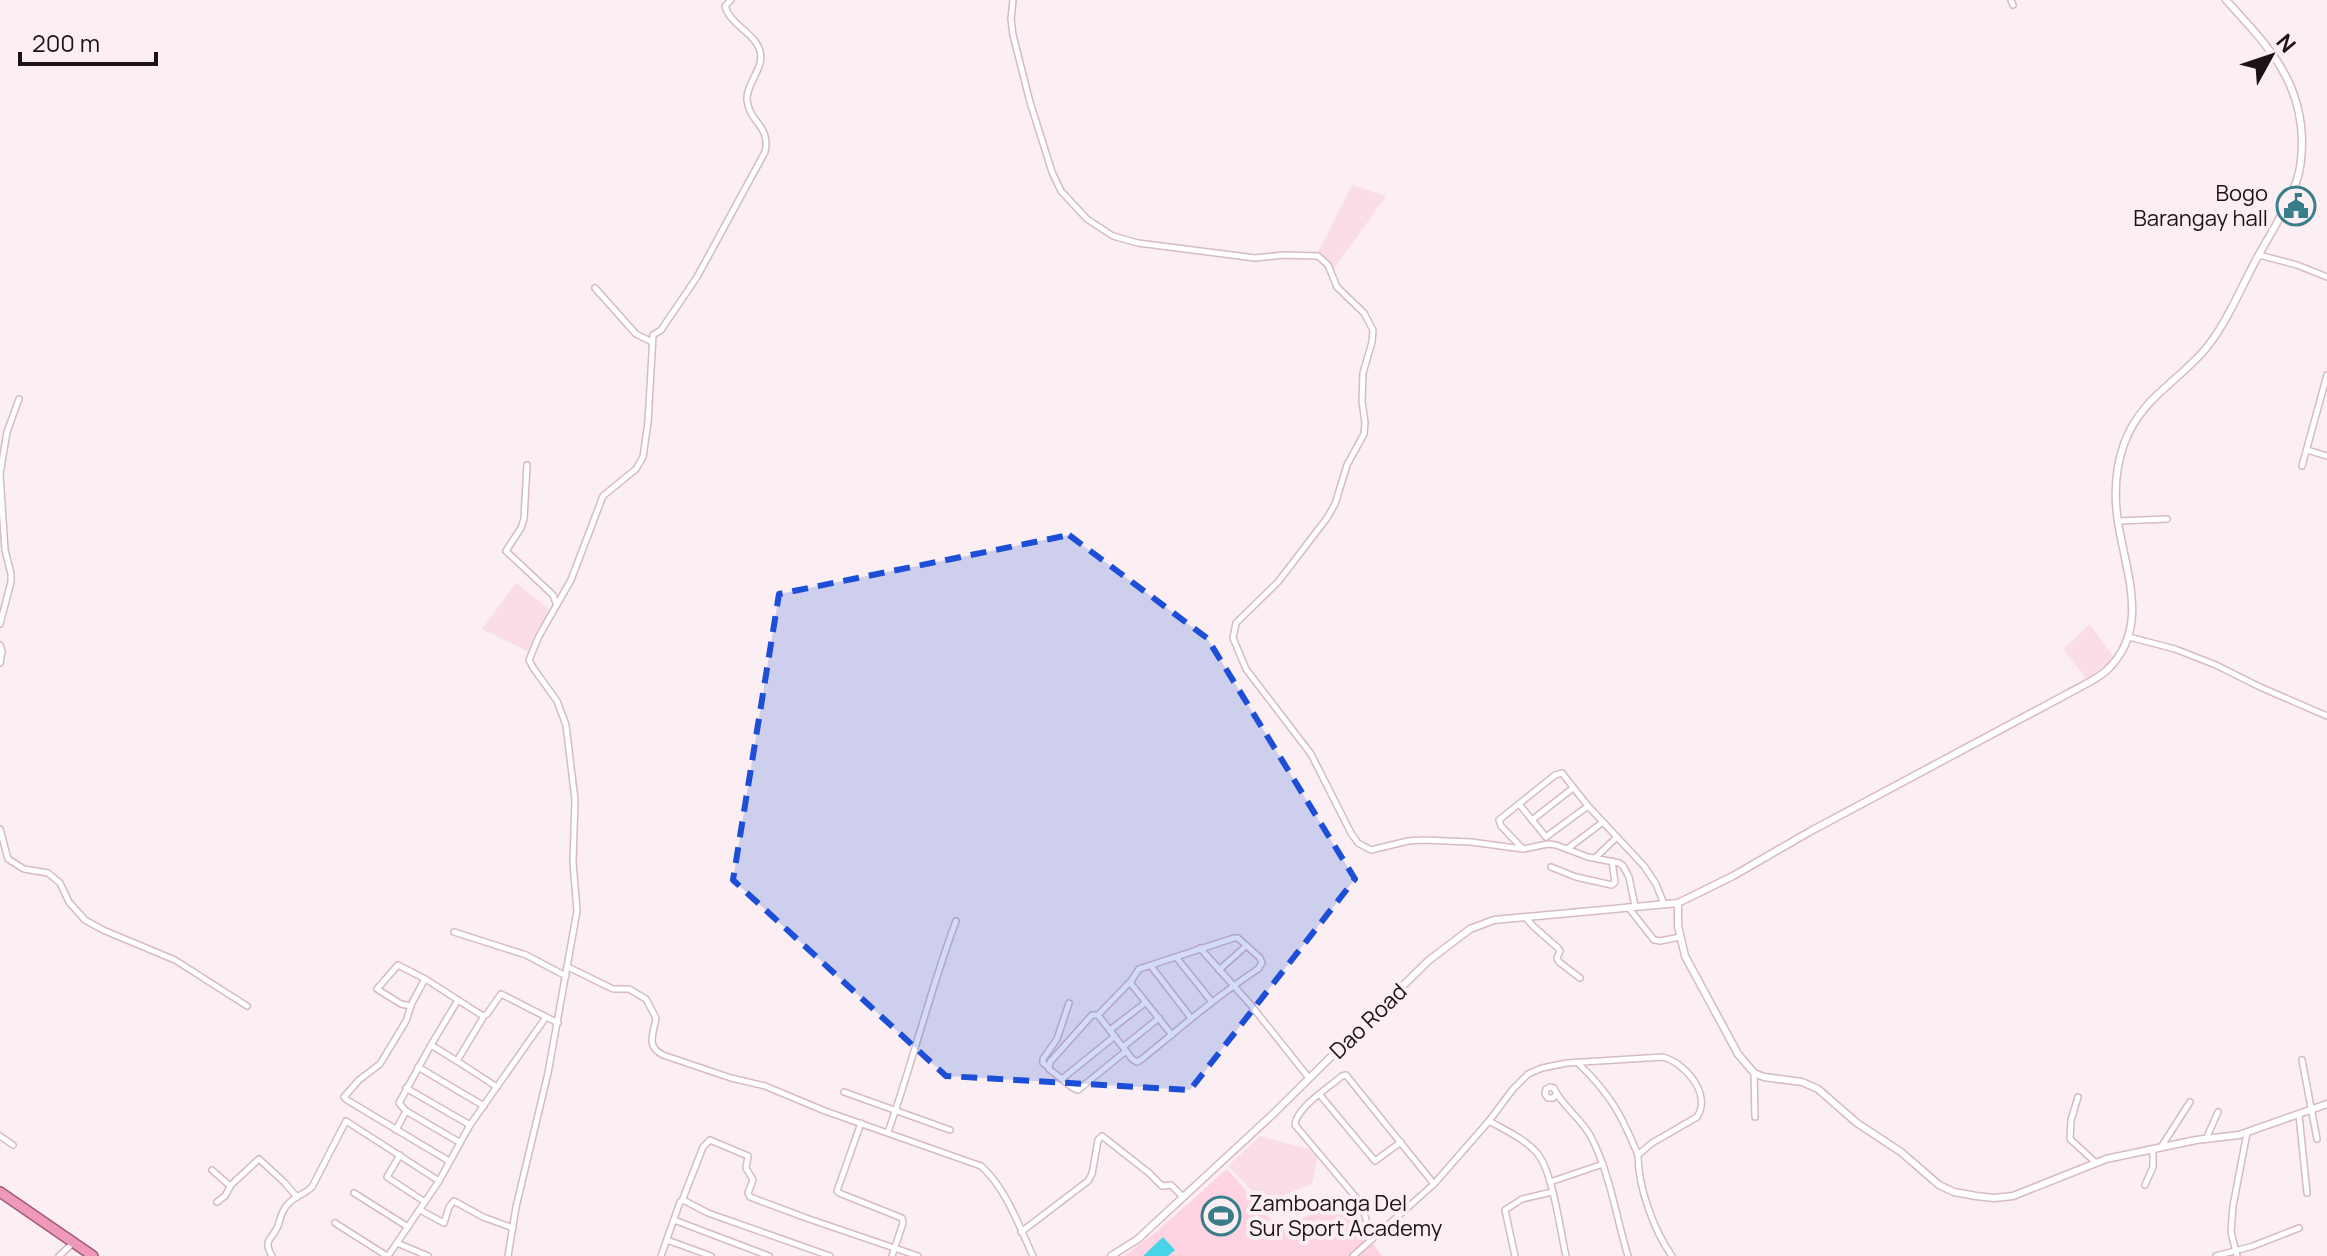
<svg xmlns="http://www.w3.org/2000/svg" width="2327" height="1256" viewBox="0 0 2327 1256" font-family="Manrope,sans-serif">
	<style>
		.built { fill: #fbdde7 }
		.green { fill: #fed3e2 }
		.water { fill: #48d3e9 }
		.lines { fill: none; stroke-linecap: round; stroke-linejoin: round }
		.minor-casing { stroke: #d7bac4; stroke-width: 8 }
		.tertiary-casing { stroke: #d7bac4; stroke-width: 9 }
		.trunk-casing { stroke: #a25977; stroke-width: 12 }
		.minor { stroke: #fff; stroke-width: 5 }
		.tertiary { stroke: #fff; stroke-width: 6 }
		.trunk { stroke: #ee98bb; stroke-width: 9 }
		.marked { fill: #1d4ed8; fill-opacity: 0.2; stroke: #1d4ed8; stroke-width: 6; stroke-dasharray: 16 10; stroke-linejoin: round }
		.labels { text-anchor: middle; stroke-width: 8; stroke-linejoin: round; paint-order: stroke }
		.poi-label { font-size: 22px; fill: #1d1317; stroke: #fbeff3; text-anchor: end }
		.street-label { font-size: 22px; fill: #1d1317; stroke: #fbeff3 }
	</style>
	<rect width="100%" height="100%" fill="#fbeff3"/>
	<g class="built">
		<polygon points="1352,185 1386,196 1334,269 1331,263 1318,252"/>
		<polygon points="516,583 550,610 529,652 482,629"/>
		<polygon points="2090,624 2114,658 2087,680 2063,649"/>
		<polygon points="1260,1136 1319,1152 1312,1184 1264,1203 1228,1166"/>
	</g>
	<polygon class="green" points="1227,1169 1271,1220 1282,1228 1315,1212 1349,1211 1382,1256 1124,1256 1156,1232"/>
	<polygon class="water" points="1163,1237 1175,1250 1168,1256 1143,1256"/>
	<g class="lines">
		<g class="minor-casing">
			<g id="minor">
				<polyline points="1013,0 1011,19 1013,35 1030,102 1052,172 1061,191 1087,219 1113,236 1138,243 1255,258 1283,255 1318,256 1328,265 1337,287 1364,313 1373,330 1372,342 1363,373 1362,401 1365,423 1364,434 1347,465 1335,504 1327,518 1278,582 1236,623 1233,638 1246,669 1311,754 1351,833 1358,843 1371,850 1408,841 1423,840 1471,842 1523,849 1548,844 1556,845 1588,857 1619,863 1623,866 1629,877 1635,906"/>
				<polyline points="2011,0 2013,5"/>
				<polyline points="2259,255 2297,265 2327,277"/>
				<polyline points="595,288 636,334 652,342"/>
				<polyline points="2307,450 2327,456"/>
				<polyline points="527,465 524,519 521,528 506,551 553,595 556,603"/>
				<polyline points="2302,466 2327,375"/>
				<polyline points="0,474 7,432 19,399"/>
				<polyline points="0,475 5,550 11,574 11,582 0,624"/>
				<polyline points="2118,521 2167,519"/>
				<polyline points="2129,637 2175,649 2216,665 2260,687 2327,716"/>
				<polyline points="0,645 2,651 0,663"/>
				<polyline points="1519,804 1546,837"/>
				<polyline points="1532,820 1573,788"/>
				<polyline points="0,829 8,859 24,869 48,873 60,883 69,902 85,920 103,930 175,960 247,1006"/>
				<polyline points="1546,837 1588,806"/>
				<polyline points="1523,849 1501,826 1499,820 1555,775 1562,773 1588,806 1644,866 1656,884 1664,904"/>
				<polyline points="1567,849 1603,822"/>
				<polyline points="1595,858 1617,837"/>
				<polyline points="1551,867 1576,877 1612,885 1615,882 1612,861"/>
				<polyline points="1628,907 1654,940 1660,941 1680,937"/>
				<polyline points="1525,917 1534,927 1558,948 1560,951 1557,958 1559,962 1580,978"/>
				<polyline points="454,932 526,955 566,976"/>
				<polyline points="1200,948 1250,1004 1309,1078"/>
				<polyline points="1176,957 1212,1002"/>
				<polyline points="1151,966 1191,1018"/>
				<path d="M568,967L613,989H629L646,999L656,1018C654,1033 645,1046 663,1055L731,1078L765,1086L825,1111L981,1166C1006,1188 1019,1226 1033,1256"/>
				<polyline points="1219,970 1246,946"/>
				<polyline points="425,979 412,1003 406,1021 380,1064 359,1080 344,1097 347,1100 449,1161"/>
				<path d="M1131,981L1098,1015L1132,1059L1137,1062L1142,1059C1180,1028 1217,996 1258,969L1262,963L1260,958L1238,938H1234L1139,969L1131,981L1132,985L1172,1035"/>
				<polyline points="411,1006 401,1004 377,989 398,965 427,980 483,1016 487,1014 501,994 558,1023"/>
				<polyline points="1098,1015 1092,1015 1050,1062 1049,1069 1073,1088 1078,1090 1126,1051"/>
				<polyline points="484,1016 457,1061 497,1087"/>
				<polyline points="1110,1030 1145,1003"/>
				<polyline points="431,1045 458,1000"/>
				<polyline points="1123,1047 1159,1018"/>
				<polyline points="2302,1060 2317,1139"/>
				<polyline points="457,1061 431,1045 399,1103 406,1111 459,1142"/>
				<path d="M1578,1063C1611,1095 1621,1114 1638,1155"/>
				<polyline points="1047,1066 1043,1063 1043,1059 1057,1039 1069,1003"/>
				<polyline points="418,1067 484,1106"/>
				<polyline points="1754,1073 1755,1117"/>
				<polyline points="1062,1079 1115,1036"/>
				<polyline points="406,1088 470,1125"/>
				<polyline points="844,1092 950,1130"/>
				<polyline points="1320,1095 1375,1161 1401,1142"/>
				<path d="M1556,1095L1553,1098H1548L1545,1094L1546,1089L1550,1087L1554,1088C1560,1104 1582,1119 1591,1137C1610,1173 1616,1217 1628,1256"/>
				<polyline points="2078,1097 2071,1120 2070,1139 2095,1162"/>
				<polyline points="2299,1115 2307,1193"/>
				<path d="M1489,1121C1505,1130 1525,1139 1537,1153C1553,1172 1560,1230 1566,1256"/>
				<polyline points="861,1123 837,1191 839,1193 902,1218 903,1223 892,1256"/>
				<polyline points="396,1130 406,1111"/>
				<path d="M888,1132C913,1062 930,990 956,921"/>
				<polyline points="0,1136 13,1145"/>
				<polyline points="2206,1139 2218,1112"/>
				<polyline points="2161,1147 2190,1102"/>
				<polyline points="400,1155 387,1177 425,1202"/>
				<polyline points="212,1170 230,1186"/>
				<polyline points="1550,1182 1603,1164"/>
				<polyline points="2145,1185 2153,1167 2153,1149"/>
				<polyline points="354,1193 408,1227"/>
				<polyline points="682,1201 703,1147 710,1140 748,1156 746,1168 753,1180 748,1193 750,1197 809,1219 918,1256"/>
				<polyline points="217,1202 225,1196 231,1185 259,1159 284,1182 297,1197"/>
				<polyline points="420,1210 444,1223 449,1207 454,1201 483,1217 513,1228"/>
				<polyline points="674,1220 769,1256"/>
				<polyline points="335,1223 387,1256"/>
				<polyline points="1021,1232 1088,1181 1092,1174 1098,1140 1102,1136 1149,1173 1162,1186 1171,1185 1183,1197"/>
				<path d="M1372,1238C1366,1225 1366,1213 1359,1201L1295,1125C1296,1108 1328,1088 1342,1076L1346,1075L1434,1184"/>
				<polyline points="667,1240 711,1256"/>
				<polyline points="397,1243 428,1256"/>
				<polyline points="59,1256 73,1243"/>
				<path d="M272,1256C262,1239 273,1239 278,1226C281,1217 282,1209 290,1202C297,1195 305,1194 312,1187L346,1121L439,1181"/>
				<polyline points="388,1256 439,1181 470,1125 546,1017"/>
				<path d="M508,1256L516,1207L548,1073L577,911L573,862L575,800L566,725L557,701L534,669L529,660L539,636L571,580L603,496L636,469L643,457L648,422L653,335L661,330L697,277L765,152C771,126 749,122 747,100C746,83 765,68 760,51C755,33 730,25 725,6L731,0"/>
				<polyline points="661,1256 680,1202 683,1200 708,1213 830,1256"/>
				<path d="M1353,1256L1434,1184L1489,1121L1513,1089L1528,1074L1542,1068L1567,1063L1663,1057C1685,1063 1712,1094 1697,1117L1652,1143L1638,1155C1638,1187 1654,1231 1672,1256"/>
				<polyline points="1515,1256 1505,1210 1522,1199 1552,1192"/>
				<polyline points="2216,1256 2253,1246 2299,1228"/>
				<polyline points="2237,1256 2231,1232 2233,1206 2247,1133"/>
			</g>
		</g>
		<g class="tertiary-casing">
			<g id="tertiary">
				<polyline points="1678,903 1678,926 1685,956 1738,1054 1754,1073 1764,1077 1802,1082 1818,1089 1857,1123 1901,1152 1939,1185 1954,1192 1976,1196 1994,1198 2013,1196 2106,1159 2196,1140 2239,1135 2327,1104"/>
				<path d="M1111,1256L1138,1239L1154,1224L1272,1115L1428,961L1470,929L1494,920L1678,903L1733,876L1809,832L2069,693C2081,686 2096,680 2106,671C2151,629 2126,574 2118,522C2114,496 2115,469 2124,444C2140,400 2173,385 2202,353C2226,326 2240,289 2257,258C2270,234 2287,209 2296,183C2301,169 2302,155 2302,141C2301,78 2265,43 2226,0"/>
			</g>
		</g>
		<g class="trunk-casing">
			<polyline id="trunk" points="0,1192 93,1256"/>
		</g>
		<use href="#minor" class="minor"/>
		<use href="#tertiary" class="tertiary"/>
		<use href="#trunk" class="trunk"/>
	</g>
	<path class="marked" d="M1069,535L1207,638L1355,879L1190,1090L946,1076L733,880L779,594Z"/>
	<defs>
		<g id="civic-ring" transform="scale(2)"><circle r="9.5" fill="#fbeff3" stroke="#387e8a" stroke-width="1.5"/><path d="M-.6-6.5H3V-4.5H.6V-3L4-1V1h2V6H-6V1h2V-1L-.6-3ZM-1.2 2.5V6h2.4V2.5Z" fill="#387e8a"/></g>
		<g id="stadium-ring" transform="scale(2)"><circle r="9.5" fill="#fbeff3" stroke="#387e8a" stroke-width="1.5"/><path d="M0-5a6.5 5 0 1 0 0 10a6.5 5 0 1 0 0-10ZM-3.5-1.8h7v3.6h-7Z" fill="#387e8a"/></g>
	</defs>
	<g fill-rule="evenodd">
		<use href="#civic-ring" x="2296" y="206"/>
		<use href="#stadium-ring" x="1221" y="1216"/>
	</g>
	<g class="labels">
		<g class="poi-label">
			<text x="2268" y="201">Bogo<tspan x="2268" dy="25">Barangay hall</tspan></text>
			<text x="1249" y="1211" text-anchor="start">Zamboanga Del<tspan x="1249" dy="25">Sur Sport Academy</tspan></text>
		</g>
		<g class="street-label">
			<text transform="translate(1368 1021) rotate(-44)" y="8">Dao Road</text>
		</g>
	</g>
	<g transform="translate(2271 56) rotate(50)" stroke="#fbeff3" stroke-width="6" paint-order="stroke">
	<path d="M0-6L14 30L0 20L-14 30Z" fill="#1d1317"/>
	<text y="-12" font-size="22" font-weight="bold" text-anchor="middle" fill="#1d1317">N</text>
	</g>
	<path d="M20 52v12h136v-12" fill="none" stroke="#1d1317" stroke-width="4"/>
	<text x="32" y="52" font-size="24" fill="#1d1317" stroke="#fbeff3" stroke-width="6" paint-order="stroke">200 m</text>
</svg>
